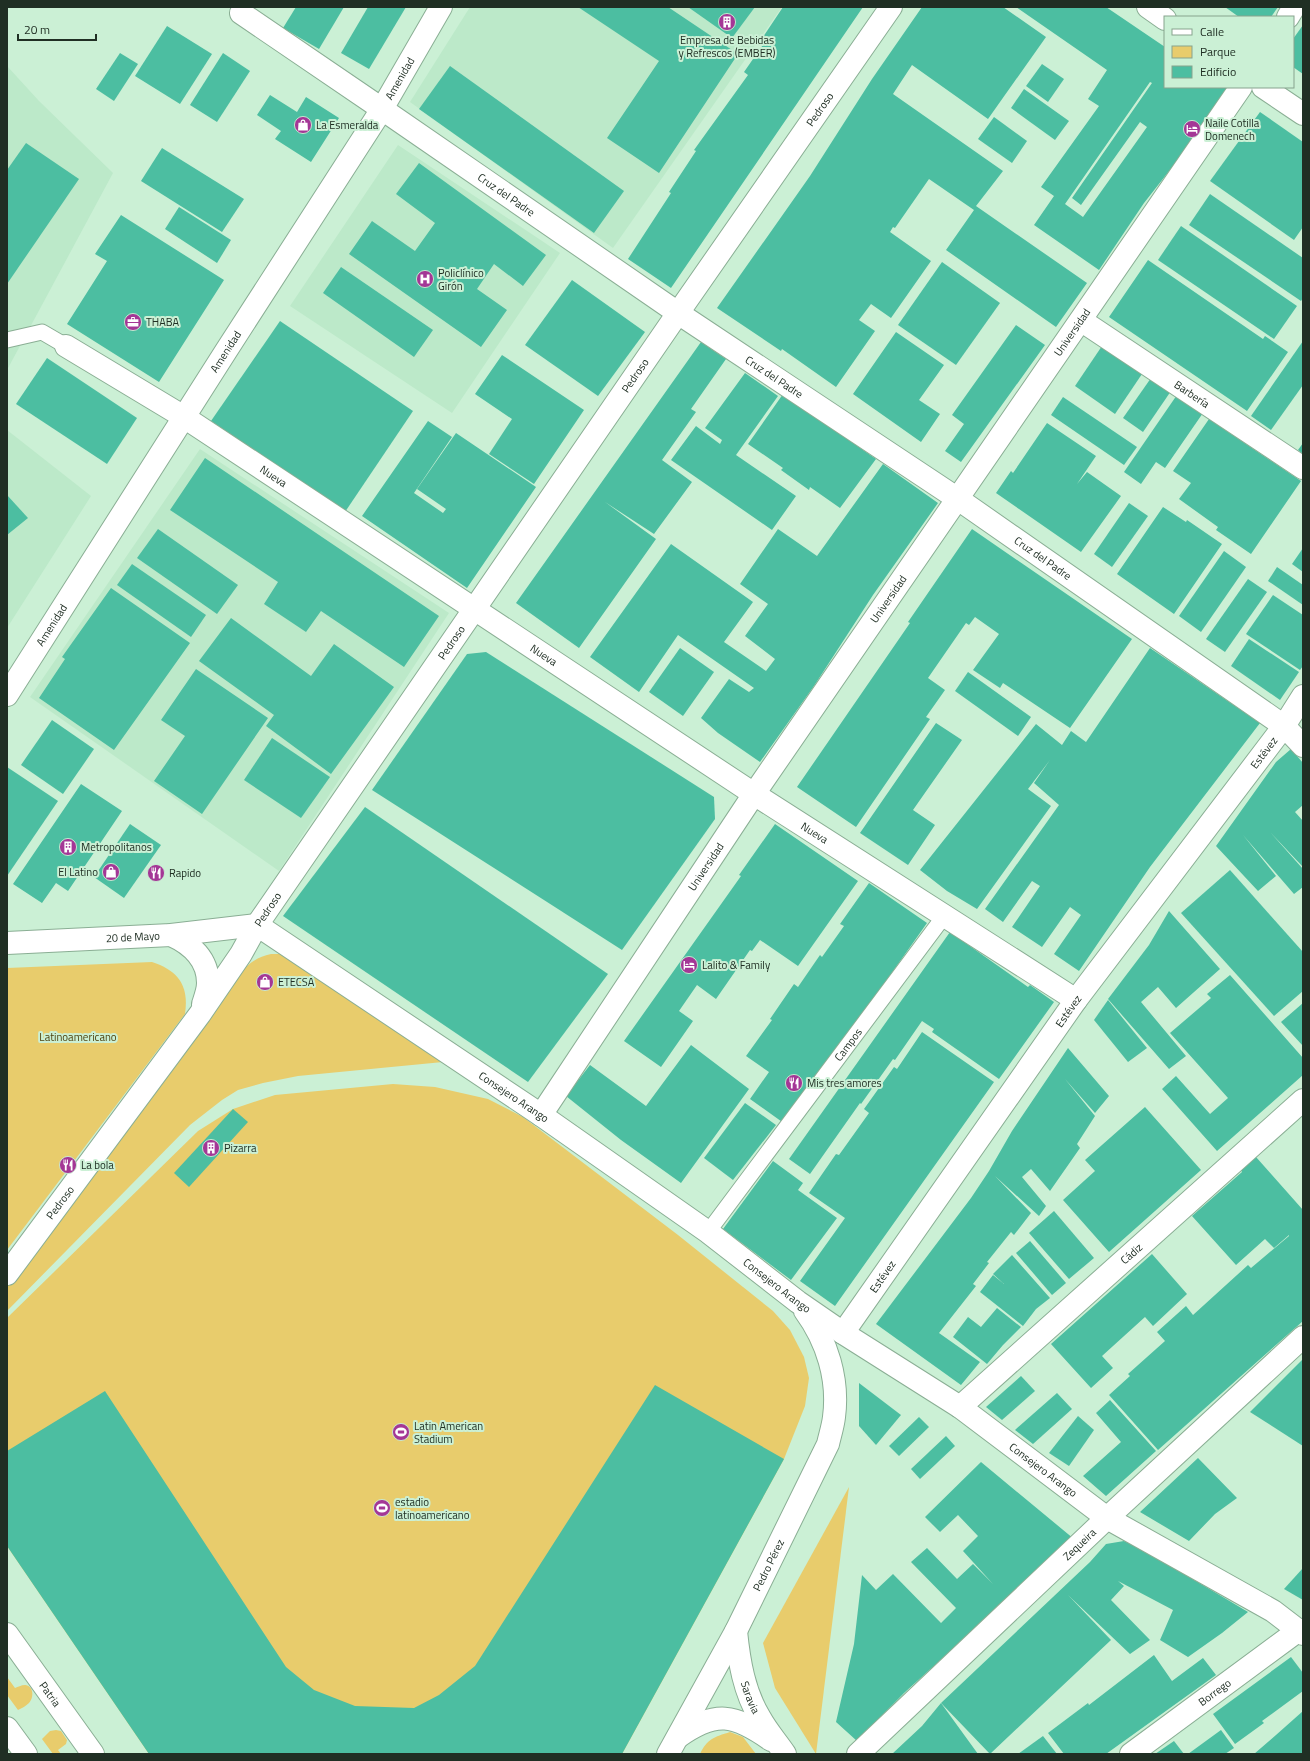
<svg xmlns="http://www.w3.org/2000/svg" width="1310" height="1761" viewBox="0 0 1310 1761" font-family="'Titillium Web',sans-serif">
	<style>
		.built { fill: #bce9c9 }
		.green { fill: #e8cc6c }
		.building { fill: #4cbea1; fill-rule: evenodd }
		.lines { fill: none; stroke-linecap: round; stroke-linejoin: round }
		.lane-casing { stroke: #8aae94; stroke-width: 17 }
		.street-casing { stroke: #8aae94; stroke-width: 24 }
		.secondary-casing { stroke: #8aae94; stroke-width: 24 }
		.lane { stroke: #fff; stroke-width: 15 }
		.street { stroke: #fff; stroke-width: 22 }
		.secondary { stroke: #fff; stroke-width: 22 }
		.labels { text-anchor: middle; stroke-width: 4; stroke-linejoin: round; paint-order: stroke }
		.poi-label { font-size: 11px; fill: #202f24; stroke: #cbf0d5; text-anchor: start }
		.street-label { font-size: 11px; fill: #202f24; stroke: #cbf0d5 }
		.park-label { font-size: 11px; fill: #4b3e0b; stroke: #cbf0d5 }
	</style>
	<rect width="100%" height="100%" fill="#cbf0d5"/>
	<g class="built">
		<polygon points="470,7 782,7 613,248 410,102"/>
		<polygon points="7,66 39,101 113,173 7,370"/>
		<polygon points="398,145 560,253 452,413 290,306"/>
		<polygon points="7,430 91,496 7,628"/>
		<polygon points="200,449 449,613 279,871 30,697"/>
	</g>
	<g class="green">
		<path d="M271,954H285L443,1062L298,1076L263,1083L238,1090L222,1100L190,1125L7,1311V1283L239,974C249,963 257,957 271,954Z"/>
		<path d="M152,962C179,971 189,986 185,1014L7,1250V968Z"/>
		<polygon points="393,1084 435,1087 488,1099 523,1117 678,1235 773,1311 790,1330 804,1357 809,1378 805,1406 784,1459 622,1754 149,1754 7,1546 7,1318 198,1131 233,1109 275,1095"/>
		<polygon points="849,1487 816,1754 775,1688 763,1643"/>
		<path d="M7,1677L15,1688C18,1687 21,1685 25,1685C34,1686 34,1698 29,1703C26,1706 22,1708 18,1710L7,1695Z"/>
		<polygon points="56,1730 61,1731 67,1740 66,1744 58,1750 61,1754 53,1754 42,1739 50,1731"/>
		<path d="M730,1732L743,1737L756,1754H700C707,1739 714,1737 730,1732Z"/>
	</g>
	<g class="building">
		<polygon points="296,7 344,7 319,49 283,28"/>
		<polygon points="368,7 406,7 369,69 341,53"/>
		<polygon points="578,7 668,7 738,54 659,173 607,138 659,61"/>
		<polygon points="688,7 755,7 732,38"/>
		<polygon points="783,7 863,7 671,288 628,259 671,193 669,192 696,151 694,150 748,75 744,72 767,39 763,37"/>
		<polygon points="922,7 1003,7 1046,37 988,119 912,65 893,94 1003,171 976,206 1087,283 1056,327 946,250 974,210 929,179 895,228 893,227 890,232 931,261 891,318 871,304 859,320 875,331 836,387 782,349 781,351 717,308 810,176 872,79"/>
		<path d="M1016,7H1106L1165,47V87H1225L1228,89L1184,152L1144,203L1099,270L1034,225L1054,196L1041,187L1099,106L1088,99L1107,70ZM1150,82L1152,83L1072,198L1081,205L1140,122L1147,127L1083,217L1065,204Z"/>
		<polygon points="1225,7 1278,7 1271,17 1239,17"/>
		<polygon points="1303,25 1303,74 1293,67 1293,39"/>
		<polygon points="167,26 212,54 180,104 135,76"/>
		<polygon points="120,53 138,64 114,101 96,89"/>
		<polygon points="223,53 250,71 217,122 190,105"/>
		<polygon points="1042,64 1064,79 1048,102 1026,86"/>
		<polygon points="450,66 624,191 594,233 419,109"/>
		<polygon points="1024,89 1069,121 1055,140 1011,108"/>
		<polygon points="270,95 297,112 306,97 339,118 311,162 275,139 281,131 257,115"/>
		<polygon points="1260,112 1303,142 1303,227 1294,240 1210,181"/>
		<polygon points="994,117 1027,141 1012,163 978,139"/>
		<polygon points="26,143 79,179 7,284 7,170"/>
		<polygon points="162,148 244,199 222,232 141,181"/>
		<polygon points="419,163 546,255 523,286 494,264 477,289 507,310 481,347 349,254 372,221 415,251 435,223 396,194"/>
		<polygon points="1210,194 1303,258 1303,298 1301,301 1189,225"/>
		<polygon points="179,207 231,240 217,263 165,229"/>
		<polygon points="121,215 224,280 159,382 67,324 107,261 95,254"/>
		<polygon points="1181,226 1297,306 1274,339 1158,260"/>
		<polygon points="1148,260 1263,339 1265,336 1288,352 1247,411 1109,317"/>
		<polygon points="942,262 1000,303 956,365 898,325"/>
		<polygon points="341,267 433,330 414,357 323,293"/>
		<polygon points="572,280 645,332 598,396 525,345"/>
		<polygon points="280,321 413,411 345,512 211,421"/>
		<polygon points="1016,325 1045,345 961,462 945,451 964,424 952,415"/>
		<polygon points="896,332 944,365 919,400 940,414 921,442 853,394"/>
		<polygon points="1303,341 1303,385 1271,430 1251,416"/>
		<polygon points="701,342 726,359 691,409 696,412 662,460 692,482 654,534 605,502 656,539 579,648 516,603"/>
		<polygon points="1104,343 1144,371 1115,414 1075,386"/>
		<polygon points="502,355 584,410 534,484 489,454 512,419 475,394"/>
		<polygon points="47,358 137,418 107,464 16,404"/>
		<polygon points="745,373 778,396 736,455 796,496 772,530 671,460 696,426 720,444 722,440 705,428"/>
		<polygon points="1151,378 1171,391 1143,432 1123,418"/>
		<polygon points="1179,392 1205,410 1165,468 1156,462 1141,484 1124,472"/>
		<polygon points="783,394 876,459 840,508 810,487 809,490 781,470 783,468 748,444"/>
		<polygon points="1063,397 1137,447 1124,465 1051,415"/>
		<polygon points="1209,419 1301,481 1251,554 1216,530 1218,527 1179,499 1191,483 1173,471"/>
		<polygon points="428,421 452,437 414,493 443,513 446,509 417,489 456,433 536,487 467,588 362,516"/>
		<polygon points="1047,423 1096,456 1077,484 1087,472 1121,496 1081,552 996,493 1011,471 1013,473"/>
		<polygon points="1303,443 1303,454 1298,450"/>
		<polygon points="205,458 439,616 404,667 321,611 306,632 264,604 278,582 170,510"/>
		<polygon points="883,464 938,503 873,595 814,686 760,762 718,733 701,718 729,679 749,692 754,688 678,635 639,692 590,657 671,544 753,602 724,642 766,671 775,659 745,636 768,604 740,584 778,529 817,556"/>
		<polygon points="7,495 28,518 7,535"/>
		<polygon points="1129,503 1148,516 1112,567 1094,554"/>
		<polygon points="1163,507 1186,522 1187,520 1222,544 1174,614 1117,574"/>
		<polygon points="158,529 238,585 217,614 137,558"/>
		<polygon points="972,529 1132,639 1070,728 1003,683 1000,688 973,670 999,634 975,617 969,625 966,623 928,678 945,690 926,717 930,719 856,827 797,787 910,623 908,622"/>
		<polygon points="1303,548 1303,572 1292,564"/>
		<polygon points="1224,551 1246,567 1201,632 1179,616"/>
		<polygon points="132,564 206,615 191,637 117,585"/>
		<polygon points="1277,567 1303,585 1303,605 1268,581"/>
		<polygon points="1248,579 1267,592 1225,652 1206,639"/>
		<polygon points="111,588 190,643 114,750 39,698 65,659 62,657"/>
		<polygon points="1273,595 1303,615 1303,666 1300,670 1246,634"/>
		<polygon points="231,618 311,676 334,644 394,687 331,774 266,726 274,715 199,661"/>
		<polygon points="1249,639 1299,672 1280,700 1231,666"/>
		<polygon points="680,648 714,672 683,716 649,692"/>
		<polygon points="1150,648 1260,723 1150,867 1079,971 1054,954 1081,915 1070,907 1042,947 1012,927 1040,886 1032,881 1003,922 985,909 1059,805 1034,783 1050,760 1028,789 1051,806 977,909 947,891 920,870 1036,724 1062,745 1071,731 1086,742"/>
		<polygon points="486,652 714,797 715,819 622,950 372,790 467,654"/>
		<polygon points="196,669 268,718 202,814 154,781 185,736 161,720"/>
		<polygon points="968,672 1031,717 1018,736 955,691"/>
		<polygon points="52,720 94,749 63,794 21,765"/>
		<polygon points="936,723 962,740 913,810 935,825 908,865 860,833"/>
		<polygon points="272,738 330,777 301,818 244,780"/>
		<polygon points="1291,749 1303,763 1303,805 1295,812 1303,821 1303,867 1269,831 1303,869 1303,887 1294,894 1243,835 1276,876 1258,891 1216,846 1276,762"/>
		<polygon points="7,767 58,801 7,876"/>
		<polygon points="81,784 122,811 68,891 56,883 42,903 13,884"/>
		<polygon points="365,807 608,974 528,1082 283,916"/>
		<polygon points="130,824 161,845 124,898 94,877"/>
		<polygon points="775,824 858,881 798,966 760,940 752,951 750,950 716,999 697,985 679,1011 693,1021 661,1067 624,1041 741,876 739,875"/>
		<polygon points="1230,870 1303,952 1303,991 1274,1016 1181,913"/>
		<polygon points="869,883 927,923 785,1124 750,1099 769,1072 746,1056 772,1020 770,1019 794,984 798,987 820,955 822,957 844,926 840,924"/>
		<polygon points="1169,911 1220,969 1176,1008 1158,987 1141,1002 1186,1056 1169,1069 1108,999 1149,945"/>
		<polygon points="950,932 1028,987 1030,985 1054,1002 999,1079 932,1032 934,1029 922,1021 895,1060 893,1059 861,1104 860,1103 810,1174 789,1159"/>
		<polygon points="1230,975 1303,1058 1303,1075 1217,1151 1162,1089 1176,1076 1210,1114 1228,1098 1170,1033 1211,998 1207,994"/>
		<polygon points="1108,1000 1147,1048 1128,1062 1094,1020"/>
		<polygon points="1303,1003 1303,1046 1281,1022"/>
		<polygon points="922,1032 994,1082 835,1306 800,1281 845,1218 809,1193 836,1154 839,1155 869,1113 864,1109 894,1067 897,1069"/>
		<polygon points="691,1045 749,1089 681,1183 621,1140 566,1096 590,1065 646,1106"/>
		<polygon points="1068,1048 1109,1096 1095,1113 1065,1079 1095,1116 1077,1144 1080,1148 1050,1191 1031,1169 1022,1177 1046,1206 1039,1216 995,1176 1031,1213 1014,1235 1011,1232 987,1262 989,1263 973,1284 976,1286 939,1333 980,1362 961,1385 876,1324 971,1198 989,1171 1012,1131"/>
		<polygon points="745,1103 776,1125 733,1180 704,1158"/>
		<polygon points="1145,1107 1201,1170 1109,1252 1063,1200 1095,1171 1085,1160"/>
		<polygon points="233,1109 248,1122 189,1187 174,1173"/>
		<polygon points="1256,1157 1303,1210 1303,1321 1158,1450 1109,1395 1130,1376 1128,1374 1165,1341 1157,1332 1186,1306 1193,1315 1248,1265 1251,1268 1289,1236 1289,1235 1274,1248 1265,1239 1236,1265 1192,1216 1242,1172 1241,1170"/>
		<polygon points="773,1161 803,1183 798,1190 837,1218 791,1280 723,1229"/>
		<polygon points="1054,1211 1094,1258 1069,1279 1029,1233"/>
		<polygon points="1030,1241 1066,1283 1052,1295 1016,1253"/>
		<polygon points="1152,1254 1187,1294 1153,1326 1145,1317 1102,1356 1113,1368 1091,1388 1051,1344"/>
		<polygon points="1012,1255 1050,1298 1036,1309 1023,1326 980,1292 993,1275 1004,1284 993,1274"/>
		<polygon points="997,1308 1021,1327 1003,1345 987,1364 953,1337 968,1317 981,1327"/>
		<polygon points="1303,1359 1303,1446 1250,1412"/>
		<polygon points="1021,1376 1035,1391 1002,1420 986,1407"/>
		<polygon points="859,1383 901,1415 876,1445 859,1426"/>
		<polygon points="655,1385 784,1459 622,1754 149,1754 7,1546 7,1451 105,1391 286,1667 314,1690 355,1706 414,1708 439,1695 475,1666"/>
		<polygon points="1057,1393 1072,1409 1033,1444 1015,1430"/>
		<polygon points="1110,1400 1156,1451 1106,1496 1083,1476 1121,1442 1096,1413"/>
		<polygon points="1078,1416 1094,1430 1069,1466 1049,1453"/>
		<polygon points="919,1417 929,1427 899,1456 889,1446"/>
		<polygon points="946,1436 955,1446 920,1479 911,1469"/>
		<polygon points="1198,1458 1237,1498 1215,1514 1189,1541 1140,1512"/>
		<polygon points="981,1462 1074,1539 904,1693 857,1741 836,1722 854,1644 862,1575 876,1590 893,1574 941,1623 956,1608 911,1562 927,1548 957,1579 973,1564 993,1584 963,1551 986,1528 978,1536 958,1515 940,1532 925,1517"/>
		<polygon points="1124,1541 1144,1550 1248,1612 1222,1633 1188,1657 1160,1640 1173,1610 1118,1581 1124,1586 1111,1600 1150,1640 1130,1654 1068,1595 1111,1640 990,1754 941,1703 1090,1562 1106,1544"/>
		<polygon points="1303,1568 1303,1600 1284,1589"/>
		<polygon points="1154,1655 1172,1681 1203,1658 1216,1675 1106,1754 1064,1754 1048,1733 1088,1703 1089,1705"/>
		<polygon points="1291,1657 1303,1673 1303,1691 1262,1721 1264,1723 1235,1744 1213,1714"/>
		<polygon points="941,1703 978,1754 892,1754 922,1726"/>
		<polygon points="1303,1711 1303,1754 1254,1754 1276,1735"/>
		<polygon points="1221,1730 1234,1748 1225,1754 1188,1754"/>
		<polygon points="1043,1736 1057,1754 1018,1754"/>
		<polygon points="1174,1741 1184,1754 1155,1754"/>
	</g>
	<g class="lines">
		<g class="lane-casing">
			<g id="lane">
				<polyline points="7,340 42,332 66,346"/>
				<path id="s1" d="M708,1232L945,915"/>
			</g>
		</g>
		<g class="street-casing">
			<g id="street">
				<polyline points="241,13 382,109"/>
				<polyline points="1288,17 1294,7"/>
				<path id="s2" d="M1082,321L1303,468"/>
				<path id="s3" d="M66,346L184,417L754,794L1076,1000"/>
				<path id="s4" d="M257,925L678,313L891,7"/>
				<path id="s5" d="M541,1115L754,794L1241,87"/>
				<path id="s6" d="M843,1333L1076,1000L1284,726L1303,696"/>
				<path id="s7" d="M960,1407L1303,1100"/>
				<path id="s8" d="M858,1754L1107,1518L1303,1337"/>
				<path id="s9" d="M1131,1754L1299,1630"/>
			</g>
		</g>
		<g class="secondary-casing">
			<g id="secondary">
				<polyline points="1148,7 1165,19"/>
				<polyline points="1263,87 1303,114"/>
				<path id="s10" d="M382,109L678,313L958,499L1284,726L1303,746"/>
				<path id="s11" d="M7,695L226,351L382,109L441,7"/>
				<path id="s12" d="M257,925L541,1115L708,1232L798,1302L843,1333L960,1407L1107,1518L1273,1611L1303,1634"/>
				<path d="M171,935C191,944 208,959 208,983C208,990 205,998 203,1004"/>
				<path id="s13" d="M7,943L171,935L257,925"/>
				<path id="s14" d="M7,1274L200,1014L241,954L257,925"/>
				<path id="s15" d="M736,1631C739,1661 744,1692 760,1718C767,1731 777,1742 785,1754"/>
				<path id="s16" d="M7,1634L93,1754"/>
				<polyline points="7,1728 26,1754"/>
				<path d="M678,1737C716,1710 734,1714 771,1740"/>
				<path id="s17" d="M668,1754L736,1631L828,1444C830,1435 833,1426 834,1417C839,1379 827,1341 805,1311"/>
			</g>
		</g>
		<use href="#lane" class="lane"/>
		<use href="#street" class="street"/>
		<use href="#secondary" class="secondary"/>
	</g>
	<defs>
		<g id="building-disc" transform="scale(0.9)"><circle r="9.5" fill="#a43796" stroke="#cbf0d5"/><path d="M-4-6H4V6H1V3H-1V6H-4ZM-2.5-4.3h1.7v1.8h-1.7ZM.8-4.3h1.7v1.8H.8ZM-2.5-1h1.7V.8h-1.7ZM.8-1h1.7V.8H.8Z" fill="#fff"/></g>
		<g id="shop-disc" transform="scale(0.9)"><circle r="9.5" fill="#a43796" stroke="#cbf0d5"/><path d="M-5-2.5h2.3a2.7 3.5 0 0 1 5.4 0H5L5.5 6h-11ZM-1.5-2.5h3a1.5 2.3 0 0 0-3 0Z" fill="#fff"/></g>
		<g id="hotel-disc" transform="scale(0.9)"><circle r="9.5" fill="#a43796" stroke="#cbf0d5"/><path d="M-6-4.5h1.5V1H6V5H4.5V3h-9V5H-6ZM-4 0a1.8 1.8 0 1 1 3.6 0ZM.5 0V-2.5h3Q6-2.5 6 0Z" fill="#fff"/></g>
		<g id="hospital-disc" transform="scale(0.9)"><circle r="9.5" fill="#a43796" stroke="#cbf0d5"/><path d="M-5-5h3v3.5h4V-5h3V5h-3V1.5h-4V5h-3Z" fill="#fff"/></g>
		<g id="office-disc" transform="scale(0.9)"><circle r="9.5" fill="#a43796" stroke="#cbf0d5"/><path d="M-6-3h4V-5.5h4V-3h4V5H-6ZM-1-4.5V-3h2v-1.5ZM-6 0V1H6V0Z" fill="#fff"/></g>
		<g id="restaurant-disc" transform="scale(0.9)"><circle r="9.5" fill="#a43796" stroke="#cbf0d5"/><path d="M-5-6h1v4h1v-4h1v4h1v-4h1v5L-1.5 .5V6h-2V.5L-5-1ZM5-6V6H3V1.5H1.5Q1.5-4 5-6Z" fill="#fff"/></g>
		<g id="stadium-disc" transform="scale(0.9)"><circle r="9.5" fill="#a43796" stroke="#cbf0d5"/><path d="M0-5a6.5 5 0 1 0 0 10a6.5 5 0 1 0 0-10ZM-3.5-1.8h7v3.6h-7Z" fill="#fff"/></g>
	</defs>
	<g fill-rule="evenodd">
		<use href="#building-disc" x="727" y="22"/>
		<use href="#shop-disc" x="303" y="125"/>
		<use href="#hotel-disc" x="1192" y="129"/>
		<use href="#hospital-disc" x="425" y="279"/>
		<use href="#office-disc" x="133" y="322"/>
		<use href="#building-disc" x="68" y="847"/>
		<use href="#shop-disc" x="111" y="872"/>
		<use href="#restaurant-disc" x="156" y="873"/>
		<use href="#hotel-disc" x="689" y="965"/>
		<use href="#shop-disc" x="265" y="982"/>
		<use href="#restaurant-disc" x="794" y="1083"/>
		<use href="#building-disc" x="211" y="1148"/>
		<use href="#restaurant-disc" x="68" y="1165"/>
		<use href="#stadium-disc" x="401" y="1432"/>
		<use href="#stadium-disc" x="382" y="1508"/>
	</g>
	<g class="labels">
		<g class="poi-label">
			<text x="727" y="44" text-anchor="middle">Empresa de Bebidas<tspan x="727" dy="13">y Refrescos (EMBER)</tspan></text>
			<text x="1205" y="127">Naile Cotilla<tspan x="1205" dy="13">Domenech</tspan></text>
			<text x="316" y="129">La Esmeralda</text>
			<text x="438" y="277">Policlínico<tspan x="438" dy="13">Girón</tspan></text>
			<text x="146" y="326">THABA</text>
			<text x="81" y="851">Metropolitanos</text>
			<text x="98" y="876" text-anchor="end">El Latino</text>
			<text x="169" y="877">Rapido</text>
			<text x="702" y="969">Lalito &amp; Family</text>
			<text x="278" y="986">ETECSA</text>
			<text x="807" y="1087">Mis tres amores</text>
			<text x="224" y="1152">Pizarra</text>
			<text x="81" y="1169">La bola</text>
			<text x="414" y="1430">Latin American<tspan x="414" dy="13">Stadium</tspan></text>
			<text x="395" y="1506">estadio<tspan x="395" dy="13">latinoamericano</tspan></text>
		</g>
		<g class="street-label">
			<text dy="4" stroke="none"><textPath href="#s11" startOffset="731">Amenidad</textPath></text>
			<text dy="4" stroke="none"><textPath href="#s4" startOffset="991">Pedroso</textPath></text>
			<text dy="4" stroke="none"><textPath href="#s10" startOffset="151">Cruz del Padre</textPath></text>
			<text dy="4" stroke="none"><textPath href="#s5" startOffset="946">Universidad</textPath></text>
			<text dy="4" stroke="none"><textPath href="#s11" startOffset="407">Amenidad</textPath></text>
			<text dy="4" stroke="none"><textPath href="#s4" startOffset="667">Pedroso</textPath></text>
			<text dy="4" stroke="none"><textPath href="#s10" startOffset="475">Cruz del Padre</textPath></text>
			<text dy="4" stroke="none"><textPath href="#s2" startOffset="132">Barbería</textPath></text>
			<text dy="4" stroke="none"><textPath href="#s3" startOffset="245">Nueva</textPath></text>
			<text dy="4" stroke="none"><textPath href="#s10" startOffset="799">Cruz del Padre</textPath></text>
			<text dy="4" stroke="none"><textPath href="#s5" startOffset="622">Universidad</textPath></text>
			<text dy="4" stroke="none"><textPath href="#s11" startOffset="83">Amenidad</textPath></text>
			<text dy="4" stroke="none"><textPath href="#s4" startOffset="343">Pedroso</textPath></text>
			<text dy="4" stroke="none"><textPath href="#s3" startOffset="569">Nueva</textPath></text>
			<text dy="4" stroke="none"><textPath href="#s6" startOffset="717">Estévez</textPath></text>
			<text dy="4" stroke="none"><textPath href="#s3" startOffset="893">Nueva</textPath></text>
			<text dy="4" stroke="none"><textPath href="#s5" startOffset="298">Universidad</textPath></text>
			<text dy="4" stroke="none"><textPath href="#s4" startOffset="19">Pedroso</textPath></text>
			<text dy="4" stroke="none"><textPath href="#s13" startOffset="126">20 de Mayo</textPath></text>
			<text dy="4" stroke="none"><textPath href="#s6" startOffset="393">Estévez</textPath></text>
			<text dy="4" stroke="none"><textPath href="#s1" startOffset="234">Campos</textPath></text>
			<text dy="4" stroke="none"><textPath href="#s12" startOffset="309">Consejero Arango</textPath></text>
			<text dy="4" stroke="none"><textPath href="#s14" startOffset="89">Pedroso</textPath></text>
			<text dy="4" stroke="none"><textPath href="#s7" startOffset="230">Cádiz</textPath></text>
			<text dy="4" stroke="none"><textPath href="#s6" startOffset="69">Estévez</textPath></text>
			<text dy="4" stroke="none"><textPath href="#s12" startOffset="633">Consejero Arango</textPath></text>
			<text dy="4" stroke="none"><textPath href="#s12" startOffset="957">Consejero Arango</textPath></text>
			<text dy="4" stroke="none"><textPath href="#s8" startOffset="305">Zequeira</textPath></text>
			<text dy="4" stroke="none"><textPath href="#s17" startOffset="214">Pedro Pérez</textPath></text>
			<text dy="4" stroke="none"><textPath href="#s9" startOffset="104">Borrego</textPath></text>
			<text dy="4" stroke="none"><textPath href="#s16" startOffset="74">Patria</textPath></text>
			<text dy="4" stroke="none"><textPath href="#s15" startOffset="68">Saravia</textPath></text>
		</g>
		<g class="park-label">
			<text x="78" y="1041">Latinoamericano</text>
		</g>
	</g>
	<rect width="1310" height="1761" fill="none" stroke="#202f24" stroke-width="16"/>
	<rect x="1164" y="16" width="130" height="72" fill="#cbf0d5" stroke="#87a38e"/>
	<rect x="1172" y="29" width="20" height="6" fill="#ffffff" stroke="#87a38e"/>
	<text x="1200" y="36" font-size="12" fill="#202f24">Calle</text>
	<rect x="1172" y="46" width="20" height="12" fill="#e8cc6c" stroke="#87a38e"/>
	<text x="1200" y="56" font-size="12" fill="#202f24">Parque</text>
	<rect x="1172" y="66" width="20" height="12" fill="#4cbea1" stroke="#87a38e"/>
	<text x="1200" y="76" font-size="12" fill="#202f24">Edificio</text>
	<path d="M18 34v6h78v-6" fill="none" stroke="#202f24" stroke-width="2"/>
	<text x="24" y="34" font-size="12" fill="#202f24" stroke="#cbf0d5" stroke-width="3" paint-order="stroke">20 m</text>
</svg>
